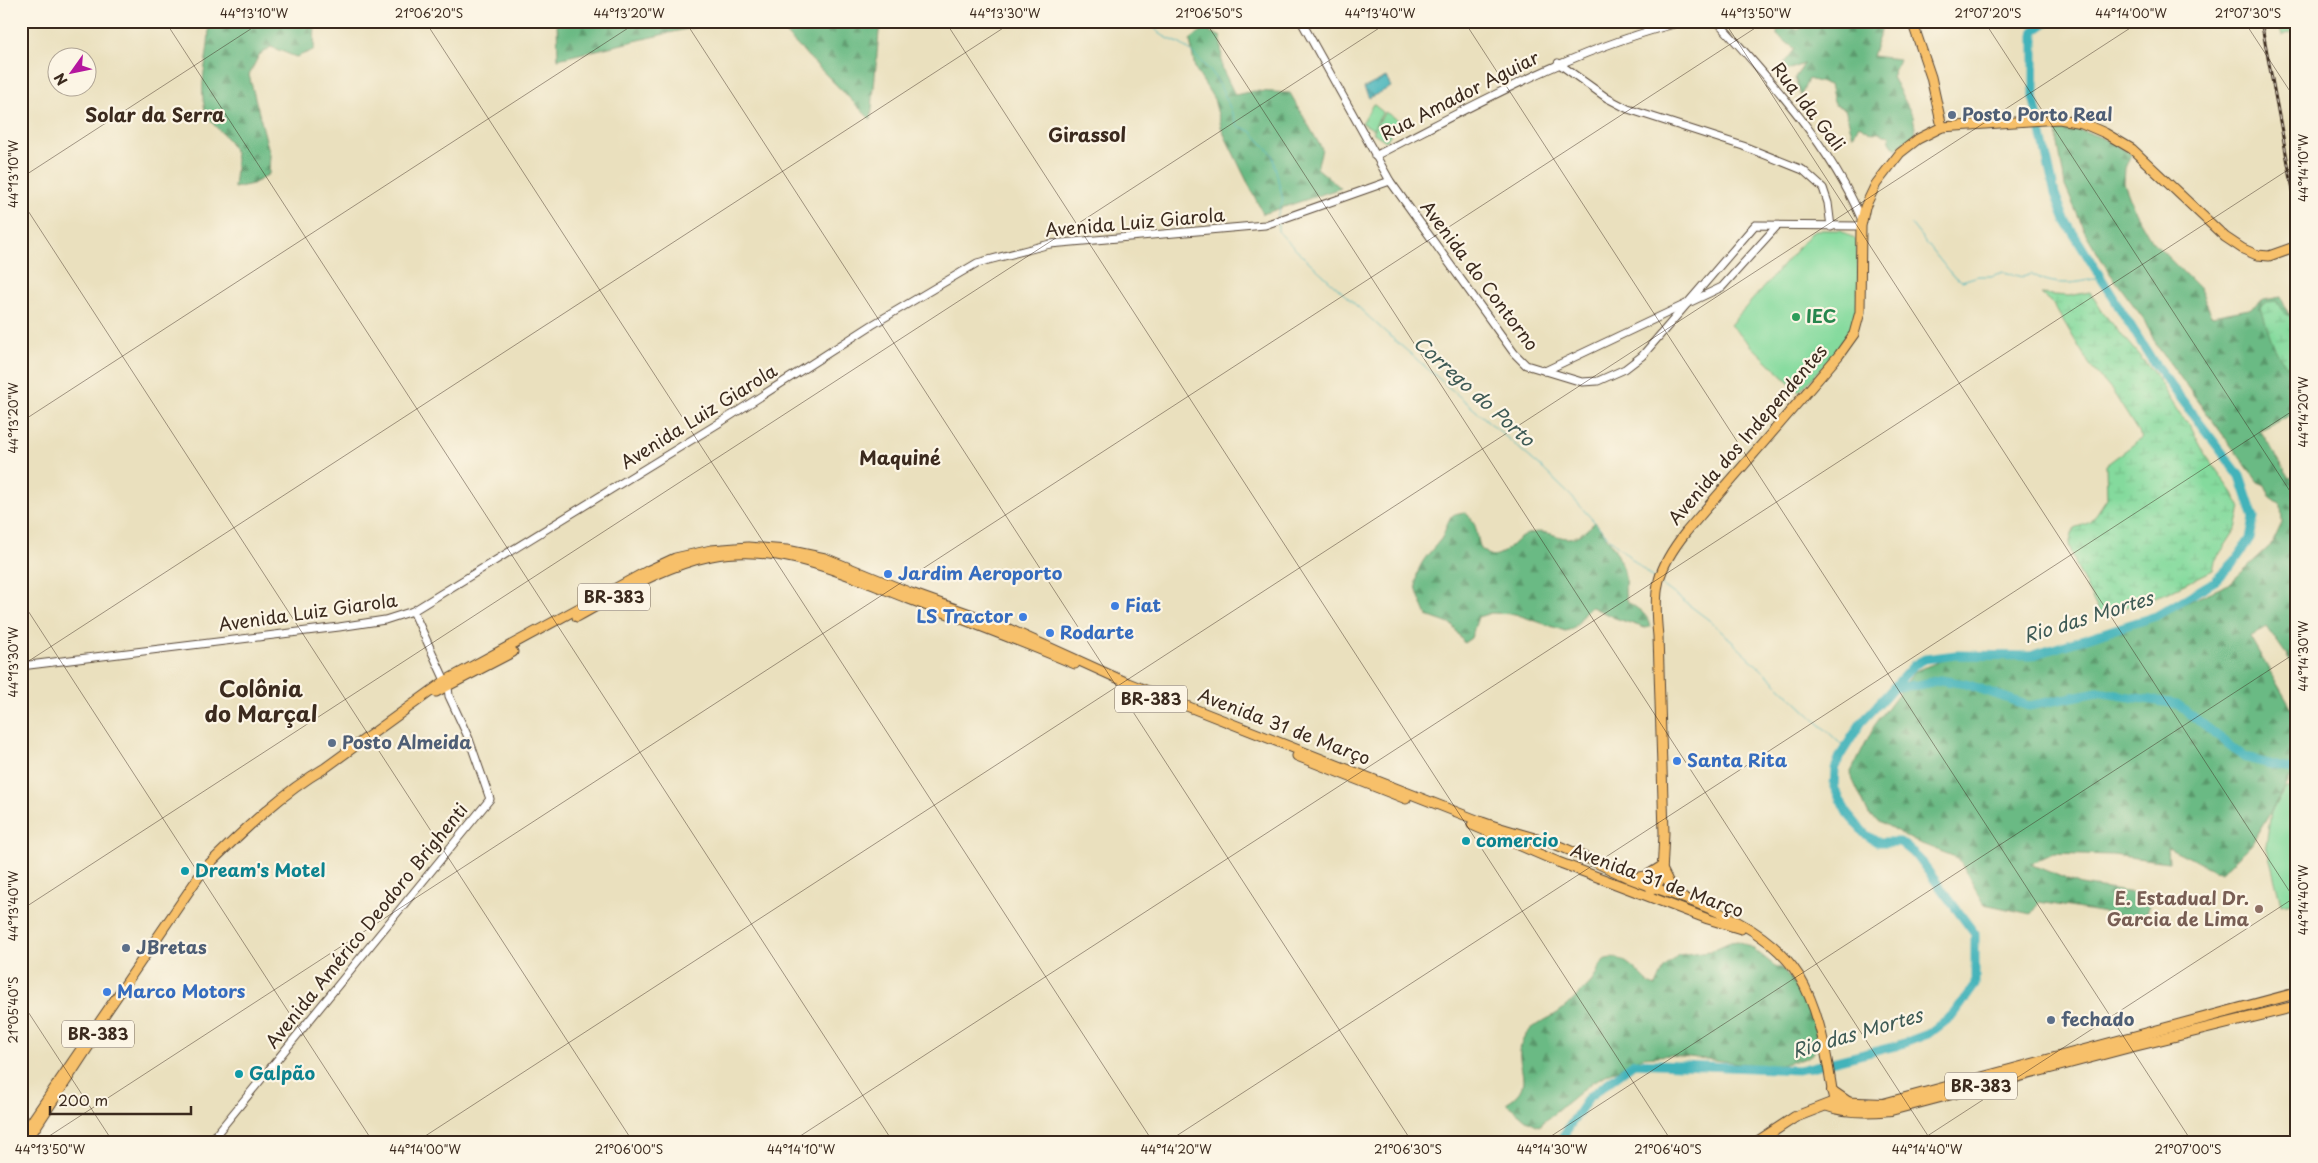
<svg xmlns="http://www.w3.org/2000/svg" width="2318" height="1163" viewBox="0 0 2318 1163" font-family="'Playpen Sans',sans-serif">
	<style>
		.green { fill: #84da9d; stroke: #60825e }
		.forest { fill: url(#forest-firs); stroke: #537251 }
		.wetland { fill: url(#wetland-marsh); stroke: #60825e }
		.water { fill: url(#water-waves); stroke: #3f6e6c }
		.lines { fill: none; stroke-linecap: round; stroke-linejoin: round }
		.stream { stroke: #43b3ba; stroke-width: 1 }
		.river { stroke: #43b3ba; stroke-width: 9 }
		.minor-casing { stroke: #554536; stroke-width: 9 }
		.major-casing { stroke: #554536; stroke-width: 11 }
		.highway-casing { stroke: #554536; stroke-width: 12 }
		.minor { stroke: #fff; stroke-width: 7 }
		.major { stroke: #f7c06b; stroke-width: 9 }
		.highway { stroke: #f7c06b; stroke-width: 10 }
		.rail-casing { stroke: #3b2a1e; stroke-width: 3 }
		.rail { stroke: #fcf5e5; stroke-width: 1; stroke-dasharray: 4; stroke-linecap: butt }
		.ticks { fill: none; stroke: #3b2a1e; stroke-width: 1; stroke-opacity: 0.45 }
		.service-dot { fill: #5c6f8a; stroke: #fcf5e5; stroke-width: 2 }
		.leisure-dot { fill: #2e9e5b; stroke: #fcf5e5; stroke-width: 2 }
		.shop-dot { fill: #3f7fe0; stroke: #fcf5e5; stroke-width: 2 }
		.culture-dot { fill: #0f9aa8; stroke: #fcf5e5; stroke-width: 2 }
		.education-dot { fill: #8d6e63; stroke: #fcf5e5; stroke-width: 2 }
		.labels { text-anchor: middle; stroke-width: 4.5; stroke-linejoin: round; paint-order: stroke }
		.shield { fill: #fcf5e5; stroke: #75675a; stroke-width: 1 }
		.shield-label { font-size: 16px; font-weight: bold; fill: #3b2a1e }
		.street-label { font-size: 18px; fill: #3b2a1e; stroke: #fcf5e5 }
		.service-label { font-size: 18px; font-weight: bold; fill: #4e5e75; stroke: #fcf5e5; text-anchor: start }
		.leisure-label { font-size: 18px; font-weight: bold; fill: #27864d; stroke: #fcf5e5; text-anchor: start }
		.shop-label { font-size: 18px; font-weight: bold; fill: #366cbe; stroke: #fcf5e5; text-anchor: start }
		.culture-label { font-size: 18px; font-weight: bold; fill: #0d838f; stroke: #fcf5e5; text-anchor: start }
		.education-label { font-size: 18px; font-weight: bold; fill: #785e54; stroke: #fcf5e5; text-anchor: end }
		.neighbourhood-label { font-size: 19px; font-weight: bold; fill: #3b2a1e; stroke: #fcf5e5 }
		.water-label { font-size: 19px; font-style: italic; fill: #3e5a55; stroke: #fcf5e5 }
		.district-label { font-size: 22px; font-weight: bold; fill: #3b2a1e; stroke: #fcf5e5 }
		.neatline { fill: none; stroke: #3b2a1e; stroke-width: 2 }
		.ticks-label { font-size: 12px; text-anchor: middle; fill: #3b2a1e }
	</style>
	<defs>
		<pattern id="forest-firs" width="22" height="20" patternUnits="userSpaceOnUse" patternTransform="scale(1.25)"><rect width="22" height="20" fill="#6bba84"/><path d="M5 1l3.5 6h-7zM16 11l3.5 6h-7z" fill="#59976b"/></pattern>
		<pattern id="wetland-marsh" width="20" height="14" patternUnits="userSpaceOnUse" patternTransform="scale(1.25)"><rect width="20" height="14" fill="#84da9d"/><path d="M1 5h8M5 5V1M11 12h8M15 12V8" fill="none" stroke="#73bb87"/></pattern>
		<pattern id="water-waves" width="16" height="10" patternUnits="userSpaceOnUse" patternTransform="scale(1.25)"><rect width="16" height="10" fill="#43b3ba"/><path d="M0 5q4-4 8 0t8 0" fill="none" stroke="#399297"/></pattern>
	</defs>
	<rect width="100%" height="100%" fill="#fcf5e5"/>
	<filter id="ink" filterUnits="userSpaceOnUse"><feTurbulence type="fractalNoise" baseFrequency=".02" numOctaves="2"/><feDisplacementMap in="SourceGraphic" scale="10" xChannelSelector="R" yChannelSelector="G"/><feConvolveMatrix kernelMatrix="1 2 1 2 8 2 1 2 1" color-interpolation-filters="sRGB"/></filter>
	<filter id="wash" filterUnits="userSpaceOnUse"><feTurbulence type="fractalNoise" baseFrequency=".0096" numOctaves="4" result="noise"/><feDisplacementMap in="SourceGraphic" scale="20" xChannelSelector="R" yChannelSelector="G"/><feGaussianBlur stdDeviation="1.12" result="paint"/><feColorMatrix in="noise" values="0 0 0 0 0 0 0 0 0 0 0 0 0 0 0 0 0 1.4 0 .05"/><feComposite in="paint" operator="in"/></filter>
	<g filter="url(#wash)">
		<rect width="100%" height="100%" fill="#eae0be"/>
		<g class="green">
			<polygon points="2278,21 2297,21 2297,31 2282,35"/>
			<polygon points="1373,104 1383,112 1373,129 1362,123"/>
			<polygon points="1385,112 1400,121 1386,141 1372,132"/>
			<path d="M1814,230H1841L1856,240C1857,268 1863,302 1851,329C1842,350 1815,374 1799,392L1730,325Z"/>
			<polygon points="2286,788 2297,788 2297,918 2293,902 2281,904 2266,845 2271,812"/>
		</g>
		<g class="forest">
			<path d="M208,21H315L314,50L296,57L271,47L259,55L249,75L270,155L269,174L253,184L234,188C235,176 238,162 234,150C228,134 210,127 205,109C197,81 212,50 208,21Z"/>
			<polygon points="557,21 764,21 699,26 558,59"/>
			<polygon points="773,21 880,21 871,120"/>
			<path d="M1778,21C1785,21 1791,28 1799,30L1806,21H1880L1881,31L1872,56L1899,59L1892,77L1913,116L1916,133L1896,149L1888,141L1890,136L1884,135L1880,132L1873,133L1859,125L1853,136L1845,109L1835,105L1830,85L1808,79L1801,96L1795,78L1804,64L1785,71L1784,63L1795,49L1777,35Z"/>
			<polygon points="1204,29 1221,37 1222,68 1235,95 1254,91 1290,93 1322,149 1317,168 1341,188 1263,214 1222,130 1214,99 1195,69 1190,40"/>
			<path d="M2055,126C2086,130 2105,137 2131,154L2125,168L2124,183L2135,212L2151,240L2200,289L2212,316L2249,309L2264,300L2281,297L2289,314L2297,313V412L2260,430L2290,478L2297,477V670L2267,627L2250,637L2297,718V768L2251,845L2221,873L2168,847L2169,862L2112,855L2053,853L2030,864L2081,885L2153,896L2143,919L2039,902L2031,914L1984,904L1958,858L1914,841L1869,815L1850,774L1874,726L1915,671L1956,655L2031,656L2156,616L2229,584L2272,544L2282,523L2281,505L2271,498L2265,485L2258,482L2157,346L2146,322L2109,272L2085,232L2065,186Z"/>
			<path d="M1464,512C1479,522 1475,534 1481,549L1491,556C1508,556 1515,536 1531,533C1559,527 1564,554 1595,522C1607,537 1622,556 1625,576C1626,584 1624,591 1626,600C1636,609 1648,612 1650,627L1645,628L1615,618L1592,607C1580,610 1583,628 1565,631L1515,614L1491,613L1478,617L1471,638L1464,643L1452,625L1427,616C1423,605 1416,594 1416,582C1417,563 1430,553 1441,539C1446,532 1446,521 1453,515C1457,513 1460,513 1464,512Z"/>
			<path d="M1738,941L1751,947L1775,966L1782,968L1790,978L1809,1010L1816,1031V1047L1812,1054L1806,1058L1781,1065L1765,1066L1672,1055L1642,1057L1592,1082L1539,1126L1526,1120L1506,1103C1541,1083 1508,1063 1525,1036C1533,1024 1547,1020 1559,1012C1565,1008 1570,1002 1576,997C1581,991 1588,987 1592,981C1599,972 1599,957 1614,958C1627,958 1641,976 1650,984L1656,986L1664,968L1678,955L1710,951L1730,942Z"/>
		</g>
		<g class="wetland">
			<polygon points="2090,292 2104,314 2153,372 2180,415 2189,424 2205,454 2233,493 2241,508 2236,529 2215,561 2213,570 2166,593 2101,616 2077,568 2069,545 2074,528 2091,522 2107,498 2106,465 2142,438 2113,392 2091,367 2054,305 2041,294 2069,296"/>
			<path d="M2277,301C2281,311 2286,316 2297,318V371C2275,365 2267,327 2261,307L2267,302Z"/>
		</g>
		<polygon class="water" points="1386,77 1391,87 1369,98 1364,88"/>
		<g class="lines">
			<g class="stream">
				<path d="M1151,21C1158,37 1167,37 1180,44C1189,49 1198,58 1204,65C1222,81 1227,104 1238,126L1251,131L1272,154L1283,200L1277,217"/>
				<polyline points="1278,224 1278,231 1294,248 1383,330 1543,469 1571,496 1610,539 1654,579"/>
				<path d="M1911,224L1952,275L1962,281L1978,276H1991L2004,272L2023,277L2032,274C2053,287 2078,284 2100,277"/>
				<polyline points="1662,585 1709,620 1845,748"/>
			</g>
			<g class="river">
				<polyline points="1895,687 1919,685 1940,680 1966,684 2029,706 2097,692 2177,704 2246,758 2297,771"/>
				<polyline points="1562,1142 1563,1136 1589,1097 1634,1063 1799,1070 1896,1046 1928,1034 1955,1013 1975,985 1975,934 1916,855 1900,842 1877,842 1865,834 1847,813 1834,787 1835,769 1840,756 1861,723 1914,665 1925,659 1956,655 2031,656 2156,616 2215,581 2235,561 2250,539 2254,518 2240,476 2154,363 2065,220 2055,194 2034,100 2034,31 2048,21"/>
			</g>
		</g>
	</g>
	<g filter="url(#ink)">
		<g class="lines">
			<g class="minor-casing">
				<g id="minor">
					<polyline points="1301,21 1390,181 1514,353 1526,365 1582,382 1598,381 1625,369 1642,356 1755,225 1861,226"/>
					<path d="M1717,21C1772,82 1829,144 1862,220"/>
					<polyline points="1558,63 1607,98 1628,109 1743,146 1803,170 1823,188 1828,203 1831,227"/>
					<path d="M1375,156C1477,104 1574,48 1686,21"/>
					<polyline points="1545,371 1722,287 1777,226"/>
					<polyline points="21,666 339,627 385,620 413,611 724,420 872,325 977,263 1050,244 1265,225 1390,181"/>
					<polyline points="210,1142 490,799 469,739 449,696 448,687 413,611"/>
				</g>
			</g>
			<g class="major-casing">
				<g id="major">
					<polyline points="1912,21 1931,77 1942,127"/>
					<path d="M577,617C621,593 662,566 711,556C782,542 846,575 909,599C965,620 1020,641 1075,664"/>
					<polyline points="436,692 513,652"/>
					<polyline points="1297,756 1406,799"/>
					<polyline points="1472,825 1558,862 1708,919 1741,929"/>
					<polyline points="1662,869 1675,895"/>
					<polyline points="1634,878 1646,876 1662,866"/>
					<path d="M1651,890L1659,882L1662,874L1664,833L1658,636C1653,589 1656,570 1686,532L1839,355L1854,334L1860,312L1861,226L1865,207L1876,184L1900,153L1918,139L1942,127L2059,119L2082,123L2105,133L2132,149L2225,237L2243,249L2257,255L2269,256L2297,246"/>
					<path d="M21,1137L204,869C241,833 280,794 325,768L445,681L649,570L675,558L711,550L748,547L787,550L825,558L911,593L998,624L1128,683L1482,822C1504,830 1526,835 1548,842C1576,851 1603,867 1631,879C1690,902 1763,919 1799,976C1820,1011 1827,1057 1833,1096"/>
					<polyline points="26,1142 89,1046"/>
				</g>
			</g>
			<g class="highway-casing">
				<g id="highway">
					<polyline points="1832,1091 1848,1102"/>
					<path d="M1828,1106C1846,1113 1872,1112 1891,1110L2126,1048L2297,1006"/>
					<polyline points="1757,1142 1795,1117 1834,1102 1883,1104 2297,993"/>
				</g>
			</g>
			<use href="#minor" class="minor"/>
			<use href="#major" class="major"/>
			<use href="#highway" class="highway"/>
			<g class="rail-casing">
				<polyline id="rail" points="2261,21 2297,211"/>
			</g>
			<use href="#rail" class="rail"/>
		</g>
	</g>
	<path class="ticks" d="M165,21L893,1142M425,21L1153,1142M685,21L1412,1142M945,21L1672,1142M1205,21L1932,1142M1464,21L2192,1142M1724,21L2297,903M1984,21L2297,502M2244,21L2297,102M21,178L263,21M21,200L633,1142M21,422L639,21M21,600L373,1142M21,666L1014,21M21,910L1390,21M21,1001L113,1142M40,1142L1766,21M416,1142L2141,21M791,1142L2297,164M1167,1142L2297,408M1542,1142L2297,652M1918,1142L2297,896M2293,1142L2297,1140"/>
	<g class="service-dot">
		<circle cx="1952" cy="115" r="5"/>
		<circle cx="332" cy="743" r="5"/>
		<circle cx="126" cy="948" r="5"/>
		<circle cx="2051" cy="1020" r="5"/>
	</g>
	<circle class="leisure-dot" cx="1796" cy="317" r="5"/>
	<g class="shop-dot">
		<circle cx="888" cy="574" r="5"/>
		<circle cx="1115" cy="606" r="5"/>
		<circle cx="1023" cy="617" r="5"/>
		<circle cx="1050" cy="633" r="5"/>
		<circle cx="1677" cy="761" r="5"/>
		<circle cx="107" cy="992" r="5"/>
	</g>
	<g class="culture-dot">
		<circle cx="1466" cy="841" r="5"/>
		<circle cx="185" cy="871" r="5"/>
		<circle cx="239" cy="1074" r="5"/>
	</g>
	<circle class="education-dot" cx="2259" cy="909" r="5"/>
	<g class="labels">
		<g class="shield">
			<rect x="578" y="583.5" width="72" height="27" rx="4"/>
			<rect x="1115" y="685.5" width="72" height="27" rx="4"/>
			<rect x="62" y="1020.5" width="72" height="27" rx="4"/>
			<rect x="1945" y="1072.5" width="72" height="27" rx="4"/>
		</g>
		<g class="shield-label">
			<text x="614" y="603">BR-383</text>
			<text x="1151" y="705">BR-383</text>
			<text x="98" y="1040">BR-383</text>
			<text x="1981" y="1092">BR-383</text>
		</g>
		<g class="street-label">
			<text transform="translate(1460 96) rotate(-27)" y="6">Rua Amador Aguiar</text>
			<text transform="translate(1808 107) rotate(52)" y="6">Rua Ida Gali</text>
			<text transform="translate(1135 223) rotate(-5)" y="6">Avenida Luiz Giarola</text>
			<text transform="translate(1479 276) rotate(53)" y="6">Avenida do Contorno</text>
			<text transform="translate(699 417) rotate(-32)" y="6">Avenida Luiz Giarola</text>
			<text transform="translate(1748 435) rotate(-49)" y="6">Avenida dos Independentes</text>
			<text transform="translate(308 613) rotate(-8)" y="6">Avenida Luiz Giarola</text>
			<text transform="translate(1284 727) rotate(21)" y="6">Avenida 31 de Março</text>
			<text transform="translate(1657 881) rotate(20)" y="6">Avenida 31 de Março</text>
			<text transform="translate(367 926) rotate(-51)" y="6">Avenida Américo Deodoro Brighenti</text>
		</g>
		<g class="service-label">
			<text x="1962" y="121">Posto Porto Real</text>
			<text x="342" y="749">Posto Almeida</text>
			<text x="136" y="954">JBretas</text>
			<text x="2061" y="1026">fechado</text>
		</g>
		<g class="leisure-label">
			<text x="1806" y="323">IEC</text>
		</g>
		<g class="shop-label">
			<text x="898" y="580">Jardim Aeroporto</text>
			<text x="1125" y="612">Fiat</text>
			<text x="1013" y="623" text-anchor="end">LS Tractor</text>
			<text x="1060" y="639">Rodarte</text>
			<text x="1687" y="767">Santa Rita</text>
			<text x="117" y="998">Marco Motors</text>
		</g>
		<g class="culture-label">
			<text x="1476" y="847">comercio</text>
			<text x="195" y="877">Dream's Motel</text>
			<text x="249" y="1080">Galpão</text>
		</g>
		<g class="education-label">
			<text x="2249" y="905">E. Estadual Dr.<tspan x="2249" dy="21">Garcia de Lima</tspan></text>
		</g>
		<g class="neighbourhood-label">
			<text x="155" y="122">Solar da Serra</text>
			<text x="1087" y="142">Girassol</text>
			<text x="900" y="465">Maquiné</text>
		</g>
		<g class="water-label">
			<text transform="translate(1474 391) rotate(42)" y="7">Corrego do Porto</text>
			<text transform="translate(2088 617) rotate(-17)" y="7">Rio das Mortes</text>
			<text transform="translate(1857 1033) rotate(-16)" y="7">Rio das Mortes</text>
		</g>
		<g class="district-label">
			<text x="261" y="697">Colônia<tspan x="261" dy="25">do Marçal</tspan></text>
		</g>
	</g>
	<rect width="2318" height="1163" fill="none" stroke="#fcf5e5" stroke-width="55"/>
	<g transform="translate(72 72) rotate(237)"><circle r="24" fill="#fcf5e5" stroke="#afa495"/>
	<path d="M0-4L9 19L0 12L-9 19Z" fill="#b5179e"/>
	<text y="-8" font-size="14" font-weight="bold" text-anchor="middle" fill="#3b2a1e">N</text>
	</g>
	<path d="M50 1106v8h141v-8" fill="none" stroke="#3b2a1e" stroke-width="2.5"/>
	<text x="58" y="1106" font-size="15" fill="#3b2a1e" stroke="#fcf5e5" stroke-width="4" paint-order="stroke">200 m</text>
	<rect x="28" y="28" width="2262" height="1108" class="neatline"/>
	<g class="ticks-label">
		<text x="254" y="18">44°13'10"W</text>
		<text x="429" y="18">21°06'20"S</text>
		<text x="629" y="18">44°13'20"W</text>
		<text x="1005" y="18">44°13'30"W</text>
		<text x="1209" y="18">21°06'50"S</text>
		<text x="1380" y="18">44°13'40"W</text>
		<text x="1756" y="18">44°13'50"W</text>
		<text x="1988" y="18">21°07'20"S</text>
		<text x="2131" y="18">44°14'00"W</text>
		<text x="2248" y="18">21°07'30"S</text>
		<text transform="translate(2304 168) rotate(-90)" y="4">44°14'10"W</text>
		<text transform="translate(14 174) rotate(-90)" y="4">44°13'10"W</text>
		<text transform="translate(2304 412) rotate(-90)" y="4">44°14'20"W</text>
		<text transform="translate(14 418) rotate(-90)" y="4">44°13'20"W</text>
		<text transform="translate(2304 656) rotate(-90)" y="4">44°14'30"W</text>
		<text transform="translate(14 662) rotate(-90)" y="4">44°13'30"W</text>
		<text transform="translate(2304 900) rotate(-90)" y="4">44°14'40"W</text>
		<text transform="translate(14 906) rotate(-90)" y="4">44°13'40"W</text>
		<text transform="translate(14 1010) rotate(-90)" y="4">21°05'40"S</text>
		<text x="50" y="1154">44°13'50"W</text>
		<text x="425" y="1154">44°14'00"W</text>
		<text x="629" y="1154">21°06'00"S</text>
		<text x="801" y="1154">44°14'10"W</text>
		<text x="1176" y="1154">44°14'20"W</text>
		<text x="1408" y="1154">21°06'30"S</text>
		<text x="1552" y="1154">44°14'30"W</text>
		<text x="1668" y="1154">21°06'40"S</text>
		<text x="1927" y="1154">44°14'40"W</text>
		<text x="2188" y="1154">21°07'00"S</text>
	</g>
</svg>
